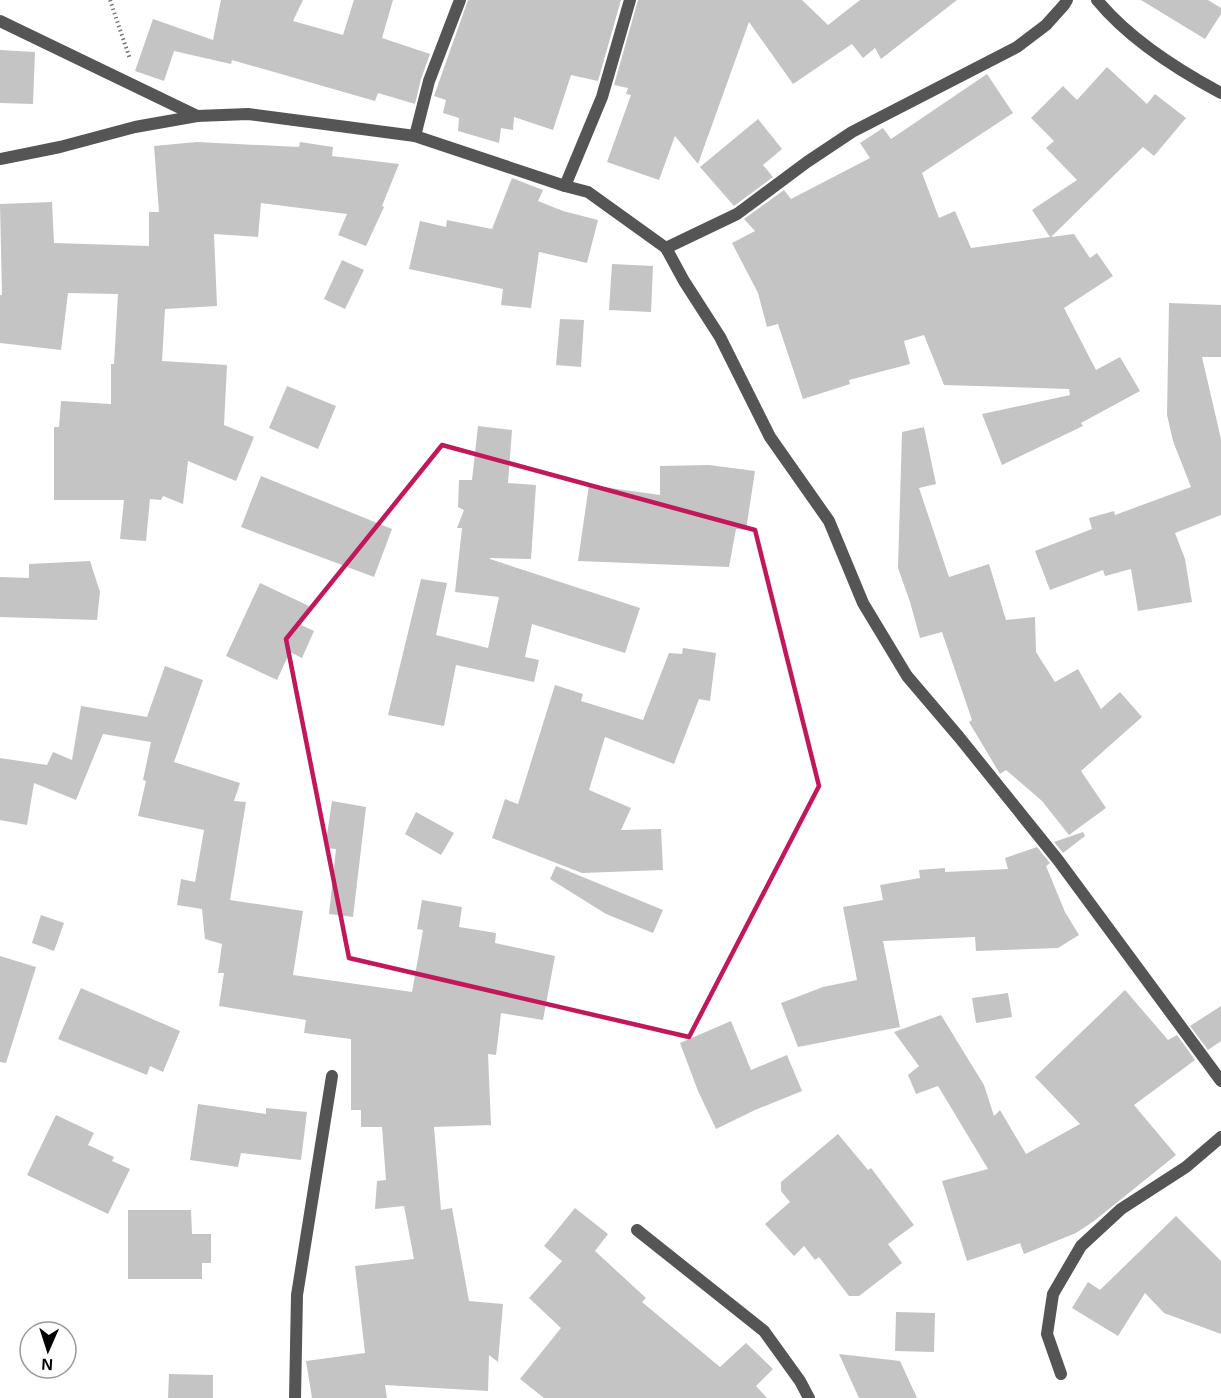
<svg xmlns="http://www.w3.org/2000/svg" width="1221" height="1398" viewBox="0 0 1221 1398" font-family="Helvetica,sans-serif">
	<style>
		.building { fill: #c4c4c4 }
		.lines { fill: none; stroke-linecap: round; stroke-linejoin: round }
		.path { stroke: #777; stroke-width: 4; stroke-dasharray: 1.5 3; stroke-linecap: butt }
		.minor { stroke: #555; stroke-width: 12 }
		.marked { fill: none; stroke: #c2185b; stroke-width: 4.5; stroke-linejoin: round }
	</style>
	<rect width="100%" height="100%" fill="#fff"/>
	<g class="building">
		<polygon points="221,0 303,0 293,21 343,35 354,0 393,0 382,38 430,54 421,79 415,104 378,93 375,101 232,60 231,64 174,51 164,81 135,71 153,19 213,40"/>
		<polygon points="468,0 621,0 598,81 571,75 553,130 514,117 513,130 501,128 499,143 458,131 459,118 443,113 446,100 434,96"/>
		<polygon points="638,0 802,0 828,25 860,0 957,0 881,59 875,48 863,58 852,44 793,84 749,22 698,164 675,136 659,180 607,162 631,95 626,94 628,88 614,85"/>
		<polygon points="1141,0 1208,0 1221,8 1221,14 1205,39"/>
		<polygon points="0,50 35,52 33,104 0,103"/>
		<polygon points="1107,67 1147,104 1155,94 1186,118 1154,156 1143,147 1051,237 1074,234 1090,258 1097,253 1113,276 1064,308 1096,370 1120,357 1140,391 1081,423 1083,426 1002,465 982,414 1070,395 1069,389 944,385 924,335 904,341 910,364 849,380 850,384 803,399 778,324 767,327 758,293 732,243 755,231 744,219 784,190 791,199 870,158 860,143 883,128 891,139 987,74 1013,113 922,173 939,218 955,211 971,248 1050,237 1032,210 1077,180 1046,148 1054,141 1031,118 1063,86 1077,100"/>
		<polygon points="758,119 782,149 763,165 773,177 734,206 700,167"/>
		<polygon points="197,142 299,147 300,142 333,147 332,156 399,164 382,206 384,207 366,246 338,235 347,214 261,203 258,237 214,234 217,306 165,309 162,361 227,365 224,425 254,437 236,481 188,461 183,504 163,496 161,500 150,499 146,541 120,539 124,500 54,500 54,427 59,427 61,401 111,404 111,364 114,364 118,294 68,293 61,350 0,343 0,295 2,295 0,204 52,202 54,243 149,246 149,212 159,212 154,146"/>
		<polygon points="512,178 543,190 538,201 563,211 598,220 587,263 539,252 531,308 501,305 503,289 409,269 420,221 446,227 447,220 492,229"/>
		<polygon points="342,260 364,270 345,309 324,299"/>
		<polygon points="612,264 653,266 651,312 609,310"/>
		<polygon points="1169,303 1221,305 1221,357 1202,357 1221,439 1221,515 1175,533 1185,559 1192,602 1138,611 1131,569 1105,576 1103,570 1050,590 1035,551 1092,529 1089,518 1114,511 1115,515 1191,487 1173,441 1167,415"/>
		<polygon points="560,319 584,320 581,367 556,365"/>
		<polygon points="287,386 336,406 318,449 269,428"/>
		<polygon points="478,426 512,430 508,483 536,485 531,559 490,558 490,559 640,608 625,653 532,624 525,657 539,660 534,682 456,665 444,726 388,715 421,579 447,583 436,635 488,648 499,597 455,592 462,528 457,528 464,510 458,507 459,480 472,480"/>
		<polygon points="924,427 936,484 919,488 949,577 989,564 1006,620 1035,617 1036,652 1055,682 1078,669 1101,709 1120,692 1142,717 1081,771 1106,808 1069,835 1042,801 1006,770 1000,774 969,722 972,720 942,632 920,638 910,602 898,568 902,432"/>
		<polygon points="709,465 755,471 746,530 736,529 729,567 578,561 589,485 660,495 660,466"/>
		<polygon points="261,476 392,529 374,577 241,527"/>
		<polygon points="90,561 100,592 97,620 0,617 0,577 29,578 29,564"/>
		<polygon points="260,583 309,606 301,625 314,631 302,658 290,652 277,680 226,656"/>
		<polygon points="683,648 716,653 710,701 699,699 674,764 605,737 589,790 631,808 621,830 661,829 663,870 582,873 492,838 505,799 518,804 555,685 583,694 581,701 643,720 669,653 682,654"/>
		<polygon points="165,666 203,680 174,762 240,783 234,801 246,802 230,900 303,911 293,975 412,992 423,930 417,929 422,900 462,907 459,927 496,933 495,943 555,956 543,1020 501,1013 496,1055 488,1054 491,1125 434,1127 441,1210 452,1208 469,1301 503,1304 498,1362 489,1355 488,1391 385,1385 387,1398 312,1398 306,1361 365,1353 355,1266 414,1259 404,1206 375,1209 377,1181 386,1180 382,1127 361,1127 361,1110 351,1110 351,1039 304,1033 306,1020 219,1006 224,973 218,973 222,944 205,939 202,909 177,905 181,879 195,882 204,830 138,816 146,781 143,780 151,742 103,734 76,800 34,783 27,825 0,820 0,758 47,765 53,752 72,760 81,706 147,717"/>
		<polygon points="332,801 366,807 353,917 329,914 336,849 325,848"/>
		<polygon points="416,812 454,833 441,855 405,834"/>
		<polygon points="1083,832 1085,836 1063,853 1054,842"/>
		<polygon points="1037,847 1050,863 1046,866 1065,912 1079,935 1058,948 976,951 975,937 883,941 900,1027 798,1047 781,1003 823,987 857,980 843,907 883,900 880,885 920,878 919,870 945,868 945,872 1008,869 1005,858"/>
		<polygon points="556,866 663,910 653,933 606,914 550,879"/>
		<polygon points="41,915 64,923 54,951 32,943"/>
		<polygon points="0,956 36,967 6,1063 0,1062"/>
		<polygon points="81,988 180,1031 163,1072 150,1066 147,1075 58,1039"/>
		<polygon points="1125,990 1168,1040 1177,1035 1195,1060 1134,1105 1176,1155 1094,1221 1076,1233 1024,1254 1020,1243 967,1261 942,1181 988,1169 938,1086 916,1094 908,1075 919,1066 894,1032 941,1015 984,1085 994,1116 1000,1110 1026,1154 1080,1124 1035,1077"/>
		<polygon points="1008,993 1012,1017 976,1023 972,998"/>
		<polygon points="1221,1006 1221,1041 1208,1050 1190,1026"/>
		<polygon points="731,1021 751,1070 787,1055 802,1091 755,1110 716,1129 698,1091 680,1043"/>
		<polygon points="198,1104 266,1114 266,1108 307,1112 301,1160 241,1153 238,1167 190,1160"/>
		<polygon points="56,1115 94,1133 88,1145 114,1157 112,1161 130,1169 108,1214 27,1175"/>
		<polygon points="838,1134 868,1170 871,1168 914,1225 888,1244 902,1263 859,1296 849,1296 819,1257 815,1260 804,1246 794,1256 765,1224 790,1202 781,1191 781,1182"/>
		<polygon points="575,1208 608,1234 595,1251 646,1298 642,1302 720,1367 746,1343 773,1369 756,1386 767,1398 544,1398 520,1379 561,1328 529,1298 562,1261 544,1246"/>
		<polygon points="128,1210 191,1210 192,1234 211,1234 211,1263 202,1263 202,1279 128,1279"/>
		<polygon points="1176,1216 1221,1261 1221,1334 1164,1313 1145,1293 1118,1336 1072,1308 1088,1282 1100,1290"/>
		<polygon points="896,1312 935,1313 934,1352 895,1351"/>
		<polygon points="839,1354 900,1361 917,1398 859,1398"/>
		<polygon points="169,1374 213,1375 213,1398 168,1398"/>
	</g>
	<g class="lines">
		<polyline class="path" points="110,0 130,59"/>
		<g class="minor">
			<path d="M1097,0C1129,39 1176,69 1221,93"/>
			<polyline points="0,21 197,116"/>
			<polyline points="415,136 429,81 460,0"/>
			<polyline points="0,159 60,147 135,127 197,116 248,114 415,136 565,186 588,192 666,248 684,281 720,337 770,437 829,521 863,603 907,676 959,737 1058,860 1221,1081"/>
			<polyline points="565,186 602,97 630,0"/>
			<polyline points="666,248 737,214 807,162 852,132 1017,47 1046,25 1064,5 1067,0"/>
			<polyline points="637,1230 764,1331 800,1381 809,1398"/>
			<polyline points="1061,1374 1047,1334 1053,1294 1081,1246 1121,1209 1186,1167 1221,1137"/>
			<polyline points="295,1398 297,1295 332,1076"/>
		</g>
	</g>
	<path class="marked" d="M442,445L755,530L819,786L689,1037L349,958L286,639Z"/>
	<g transform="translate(48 1350) rotate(183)"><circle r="28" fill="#ffffff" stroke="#999999" stroke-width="1.5"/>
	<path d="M0-4.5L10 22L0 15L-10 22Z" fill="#000000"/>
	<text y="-9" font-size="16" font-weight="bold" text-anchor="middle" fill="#000000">N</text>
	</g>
</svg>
